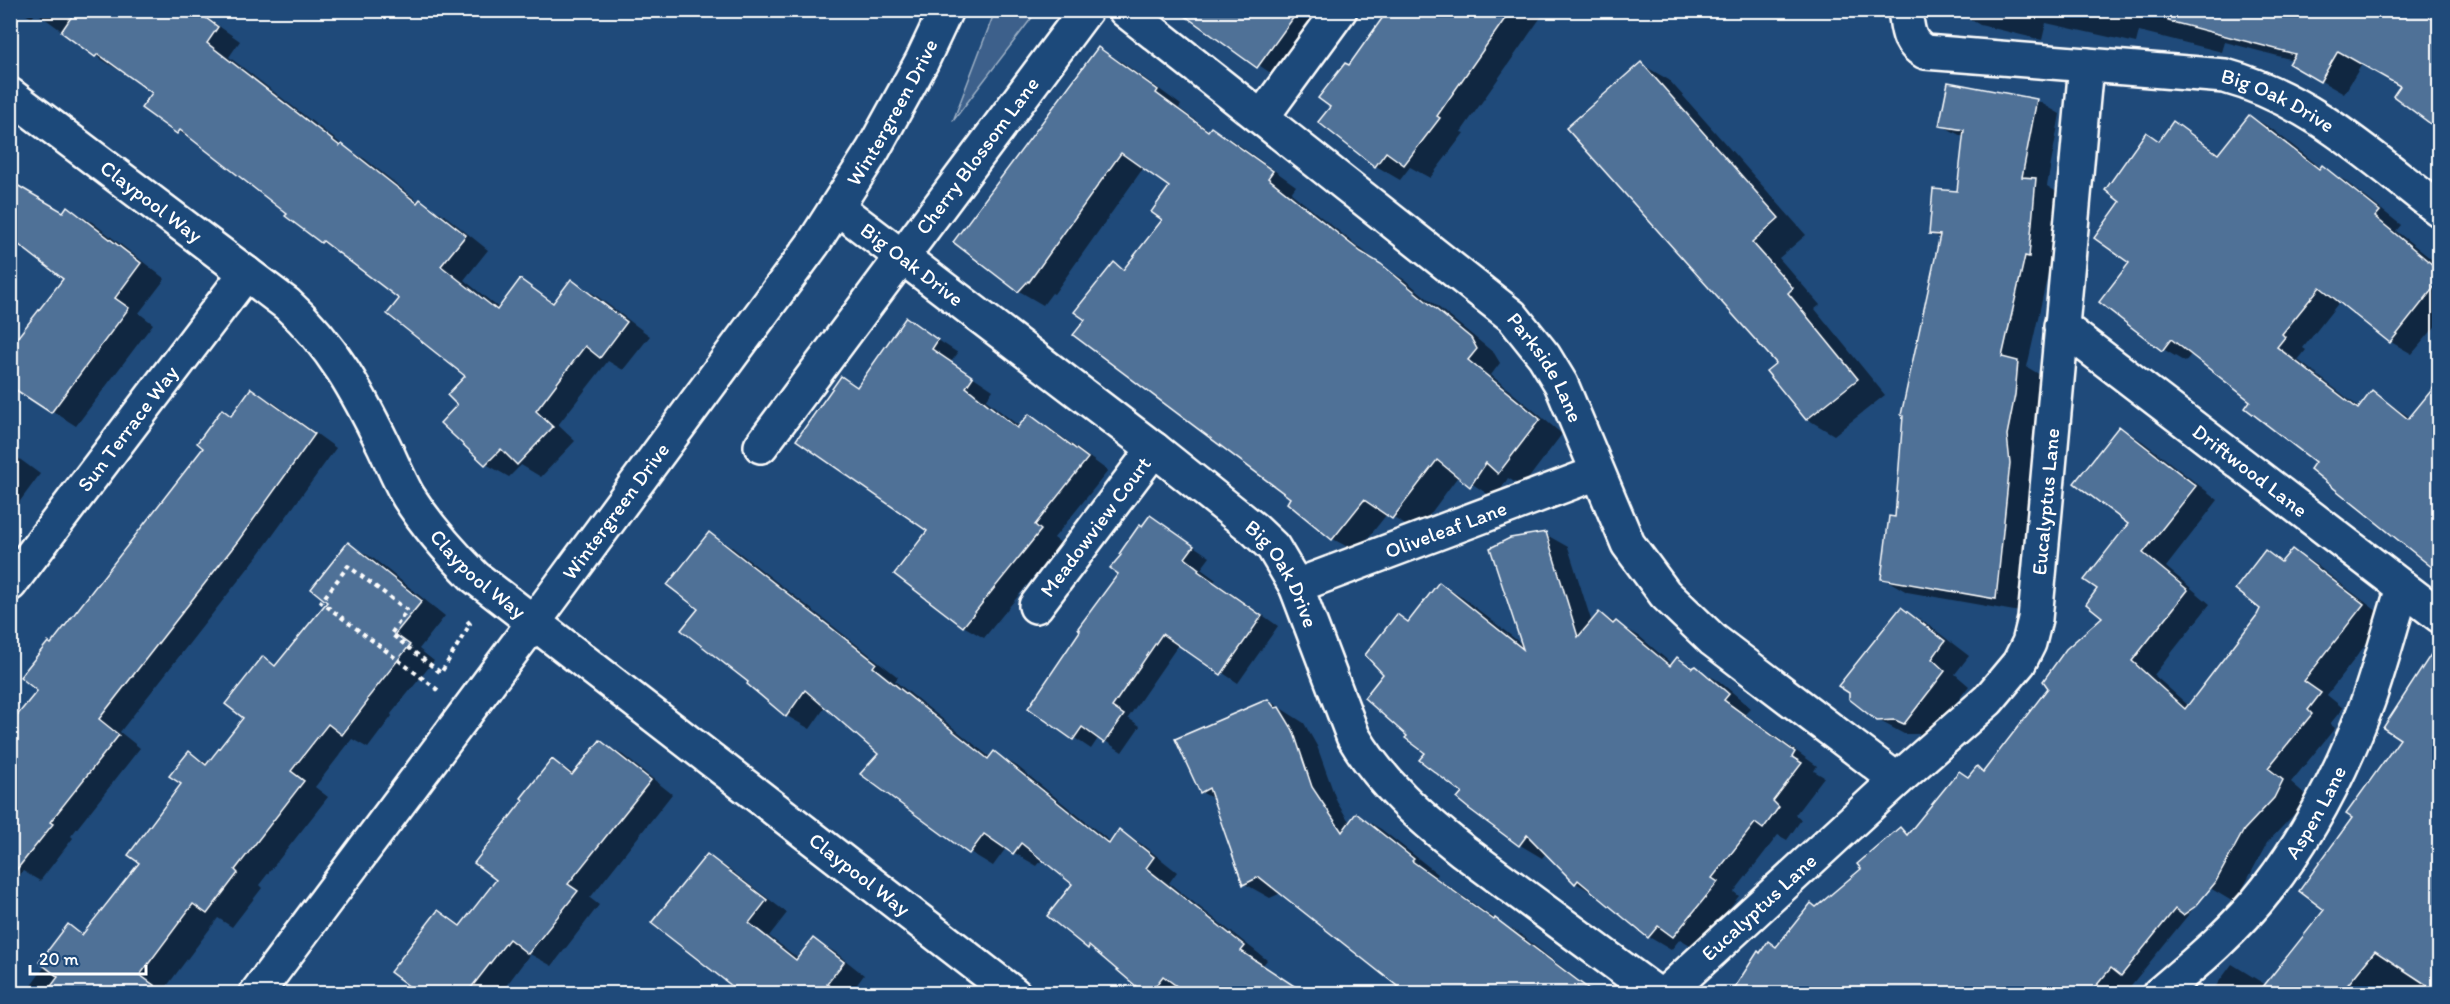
<svg xmlns="http://www.w3.org/2000/svg" width="2450" height="1004" viewBox="0 0 2450 1004" font-family="Itim,sans-serif">
	<style>
		.green { fill: #3c618b; stroke: #9eb0c5; stroke-width: 1.5 }
		.shadow { fill: #0007 }
		.building { fill: #507197; stroke: #fff; stroke-width: 1.5 }
		.lines { fill: none; stroke-linecap: round; stroke-linejoin: round }
		.minor-casing { stroke: #fff; stroke-width: 38 }
		.path { stroke: #fff; stroke-width: 4; stroke-dasharray: 4.5 4.5; stroke-linecap: butt }
		.minor { stroke: #1f4a7a; stroke-width: 33 }
		.labels { text-anchor: middle; stroke-width: 4.5; stroke-linejoin: round; paint-order: stroke }
		.street-label { font-size: 21px; fill: #fff; stroke: #1f4a7a }
	</style>
	<rect width="100%" height="100%" fill="#1f4a7a"/>
	<filter id="ink" filterUnits="userSpaceOnUse"><feTurbulence type="fractalNoise" baseFrequency=".0167" numOctaves="2"/><feDisplacementMap in="SourceGraphic" scale="12" xChannelSelector="R" yChannelSelector="G"/><feConvolveMatrix kernelMatrix="1 2 1 2 8 2 1 2 1" color-interpolation-filters="sRGB"/></filter>
	<g filter="url(#ink)">
		<polygon class="green" points="995,11 1037,11 953,121"/>
		<g class="shadow">
			<polygon points="18,10 196,10 240,41 229,57 349,150 365,159 419,202 443,214 488,250 464,280 500,309 521,281 555,303 571,281 594,294 650,336 623,370 608,361 558,425 575,441 541,477 521,465 509,477 486,464 442,423 459,405 467,376 401,299 343,254 322,242 289,213 201,146 143,108 154,92 96,56 36,12 32,18"/>
			<polygon points="1177,10 1319,10 1325,15 1278,78"/>
			<polygon points="1390,10 1546,10 1461,132 1464,133 1430,178 1410,167 1400,180 1376,166 1332,106 1349,67"/>
			<polygon points="2440,10 2440,128 2395,95 2402,86 2362,64 2344,94 2291,64 2293,60 2225,42 2222,52 2139,31 2136,43 2046,23 2042,40 1980,25 1956,11"/>
			<polygon points="1098,49 1122,62 1181,105 1179,108 1210,131 1212,129 1235,142 1296,186 1291,193 1385,268 1405,280 1494,353 1500,363 1491,375 1562,434 1522,487 1508,478 1495,499 1459,475 1417,532 1387,514 1357,552 1333,539 1289,503 1292,498 1088,320 1114,264 1125,270 1164,220 1171,187 1144,167 1054,294 1052,293 1043,305 1019,291 955,242"/>
			<polygon points="1641,64 1669,80 1806,235 1779,258 1820,305 1815,309 1885,395 1834,435 1807,419 1778,363"/>
			<polygon points="2036,100 2060,114 2047,186 2060,194 2052,269 2049,269 2027,367 2042,376 2039,409 2031,450 2034,477 2020,612 1907,592 1883,578 1896,519 1941,239 1931,233 1958,193 1965,138 1941,125"/>
			<polygon points="2250,116 2272,129 2321,168 2344,180 2401,225 2396,231 2440,266 2440,321 2412,354 2391,342 2340,301 2303,348 2306,350 2298,360 2360,408 2372,392 2411,418 2440,383 2440,570 2312,469 2318,462 2252,401 2192,353 2185,362 2163,349 2122,201 2174,123 2220,154"/>
			<polygon points="10,182 64,213 68,208 92,222 165,279 139,313 153,324 76,426 10,384 10,333 19,338 65,279 21,245 10,262"/>
			<polygon points="906,319 958,353 951,362 993,390 986,400 1020,427 1029,416 1050,428 1108,471 1054,538 1061,543 984,638 963,626 929,531 841,378 859,388"/>
			<polygon points="252,390 273,402 336,448 260,553 120,732 140,748 71,836 73,838 40,881 23,871 10,886 10,726 39,690 51,646"/>
			<polygon points="2119,427 2142,441 2218,500 2166,567 2210,604 2154,675 2189,706 2259,615 2262,608 2266,551 2283,562 2292,551 2315,564 2386,618 2327,695 2343,708 2330,724 2335,728 2291,782 2306,795 2297,811 2267,843 2235,903 2210,888 2124,994 1744,994 1735,989 1817,908 1863,869 1900,829 1909,834 1977,768 1984,773 2104,617 2099,588 2130,524"/>
			<polygon points="10,452 40,474 15,508 10,505"/>
			<polygon points="1150,517 1210,557 1201,569 1216,580 1214,581 1278,626 1238,683 1179,644 1128,718 1140,726 1122,752 1099,737 1091,749 1030,708 1121,574 1142,527"/>
			<polygon points="709,534 732,547 898,677 895,681 991,758 994,753 1017,766 1112,843 1120,831 1143,845 1177,872 1169,883 1267,960 1263,965 1305,994 1189,994 1185,990 1182,994 1146,994 1101,954 1088,947 1074,884 1043,859 1037,866 1006,848 993,866 970,852 880,753 826,706 810,729 787,716 750,682 700,608"/>
			<polygon points="1545,534 1568,547 1592,623 1600,614 1639,636 1673,665 1678,659 1719,681 1751,708 1745,714 1817,766 1814,771 1824,777 1795,815 1801,820 1787,840 1778,835 1734,892 1739,896 1697,949 1680,939 1671,950 1649,937 1598,896 1576,883 1546,853 1542,858 1520,845 1459,798 1464,792 1409,735 1385,674 1409,623 1440,584 1462,597 1524,646"/>
			<polygon points="349,544 374,559 445,616 419,649 434,661 391,714 392,716 368,748 352,739 315,787 328,797 259,885 262,888 232,927 218,918 164,990 168,994 25,994 46,965 69,926 84,935 141,863 183,784 189,753 209,764 245,717 263,658 277,666 329,602"/>
			<polygon points="1901,609 1926,623 1969,656 1955,674 1969,686 1929,738 1921,734 1904,734 1878,720"/>
			<polygon points="2426,666 2440,674 2440,994 2210,994 2232,964 2266,985 2326,910 2354,818 2402,739"/>
			<polygon points="1268,700 1304,723 1317,746 1337,802 1350,823 1356,815 1381,829 1438,874 1436,877 1500,922 1520,934 1596,994 1408,994 1281,893 1270,898 1245,884 1214,799 1201,792"/>
			<polygon points="600,742 623,755 672,794 590,898 599,905 552,966 530,954 500,994 421,994 392,972 439,912 462,926 498,880 526,800 552,761 575,774"/>
			<polygon points="707,856 728,868 787,913 769,936 799,959 814,940 835,952 864,975 850,994 728,994 725,991 731,984"/>
		</g>
		<g class="building">
			<polygon points="76,10 195,10 218,27 207,43 340,146 342,144 417,203 420,199 466,235 441,266 497,310 520,279 553,303 571,279 627,322 600,358 585,346 536,411 553,427 517,465 501,449 485,465 440,423 457,405 447,395 465,376 387,314 399,299 323,241 321,243 285,216 287,214 180,130 177,134 141,108 152,93 98,54 95,57 61,32"/>
			<polygon points="1177,10 1299,10 1257,68"/>
			<polygon points="1388,10 1511,10 1437,116 1440,118 1404,165 1386,152 1375,167 1318,122 1330,107 1318,98 1345,63 1349,65"/>
			<polygon points="2169,10 2439,10 2439,130 2393,96 2400,86 2338,51 2320,82 2289,64 2295,54 2168,21"/>
			<polygon points="1098,47 1158,90 1156,93 1208,131 1211,127 1273,171 1268,178 1361,252 1381,264 1471,338 1477,349 1468,360 1540,419 1498,474 1486,463 1470,487 1437,460 1392,519 1364,500 1332,540 1287,503 1290,498 1073,335 1085,320 1074,312 1114,262 1123,270 1162,220 1151,212 1169,187 1121,153 1029,282 1028,281 1018,292 953,242"/>
			<polygon points="1641,62 1779,218 1752,242 1793,288 1788,293 1858,379 1806,420 1766,371 1776,363 1566,128"/>
			<polygon points="1948,82 2037,99 2022,177 2036,178 2029,257 2025,256 2002,357 2018,361 2015,395 2007,435 2010,463 1996,599 1881,579 1889,516 1895,517 1903,416 1901,415 1940,235 1929,234 1933,189 1957,191 1964,130 1939,126"/>
			<polygon points="2249,115 2319,169 2322,165 2380,211 2375,217 2439,270 2439,281 2390,343 2320,287 2282,334 2285,337 2277,347 2358,409 2372,390 2408,419 2439,381 2439,573 2310,469 2315,462 2245,408 2250,401 2171,339 2162,351 2099,302 2129,263 2094,238 2120,202 2105,190 2146,132 2159,141 2173,121 2218,154"/>
			<polygon points="10,181 63,212 67,206 141,263 115,298 129,308 51,413 10,386 10,347 63,279 10,238"/>
			<polygon points="906,317 938,340 932,349 973,377 966,387 1017,428 1029,414 1088,458 1035,525 1041,530 963,627 894,574 927,531 796,440 841,376 857,387"/>
			<polygon points="251,388 315,434 238,541 99,719 119,735 50,822 53,824 10,878 10,724 37,691 20,677 48,642 51,644 203,448 197,443 222,409 231,416"/>
			<polygon points="2119,426 2196,486 2143,553 2188,590 2132,661 2185,709 2257,615 2260,609 2235,589 2265,550 2281,562 2292,549 2364,604 2304,681 2321,693 2308,710 2312,714 2268,768 2283,780 2274,798 2244,830 2215,883 2196,906 2183,915 2175,909 2121,976 2111,968 2090,993 1731,993 1758,951 1760,953 1768,941 1776,947 1811,903 1816,907 1861,869 1857,864 1900,827 1907,835 1959,771 1968,777 1977,766 1983,772 2048,688 2043,681 2066,649 2102,617 2086,604 2097,589 2084,580 2128,524 2074,483"/>
			<polygon points="1150,515 1194,546 1185,558 1199,569 1198,571 1262,616 1221,675 1162,634 1112,707 1124,715 1104,743 1082,727 1073,740 1028,708 1080,631 1078,628 1118,574 1110,568 1121,555 1119,554 1140,524 1142,526"/>
			<polygon points="709,532 876,663 873,667 988,759 994,751 1109,844 1119,829 1154,857 1146,868 1245,946 1241,951 1305,993 1186,993 1163,976 1150,993 1144,993 1089,946 1088,949 1047,916 1072,884 1021,843 1013,854 984,834 969,854 860,774 878,754 805,690 786,717 747,684 748,682 681,630 698,609 667,585"/>
			<polygon points="1546,532 1578,637 1599,612 1613,624 1616,621 1670,666 1677,657 1692,668 1696,666 1729,694 1724,700 1795,752 1792,757 1802,763 1773,801 1779,807 1763,829 1755,823 1712,878 1718,882 1673,937 1658,926 1648,938 1578,880 1575,884 1527,835 1519,846 1468,808 1457,799 1462,793 1419,760 1425,753 1405,738 1407,736 1364,698 1383,674 1365,655 1397,614 1408,622 1439,582 1523,649 1490,548 1510,538"/>
			<polygon points="348,542 422,601 395,634 410,645 367,699 368,701 342,735 328,724 291,771 304,781 235,870 238,873 207,914 193,904 140,975 165,993 46,993 58,977 39,962 68,924 82,935 139,863 128,855 181,784 169,776 189,751 206,765 243,718 225,704 263,656 275,666 327,602 311,589"/>
			<polygon points="1901,607 1945,641 1932,659 1945,671 1904,724 1895,720 1877,721 1849,699 1849,693 1838,686"/>
			<polygon points="2439,642 2439,993 2375,951 2341,993 2258,993 2324,910 2299,891 2352,818 2346,814 2400,739 2383,728"/>
			<polygon points="1268,699 1275,708 1279,707 1293,730 1312,787 1342,832 1356,813 1414,859 1412,861 1494,920 1495,918 1594,993 1406,993 1259,877 1243,885 1209,788 1200,793 1175,739"/>
			<polygon points="600,740 651,780 568,884 578,891 528,954 509,939 467,993 418,993 390,972 438,910 460,926 496,880 474,863 523,800 521,798 552,759 572,775"/>
			<polygon points="707,854 767,900 749,923 796,960 813,938 844,962 827,984 839,993 741,993 651,923"/>
		</g>
		<g class="lines">
			<g class="minor-casing">
				<g id="minor">
					<path id="s1" d="M1125,10L1512,316L1544,356L1561,384L1628,544L1665,594L1713,640L1897,780"/>
					<path id="s2" d="M1905,10C1908,30 1907,42 1925,52L2225,76C2310,99 2372,158 2440,210"/>
					<path id="s3" d="M10,95L287,304C333,346 357,391 384,446C392,463 399,480 408,496C427,526 450,552 475,577L1014,994"/>
					<polyline points="1262,117 1340,10"/>
					<path id="s4" d="M838,208L1154,449L1254,529L1273,547L1296,586L1353,736C1380,782 1421,818 1463,851L1657,994"/>
					<path id="s5" d="M2061,326L2440,616"/>
					<path id="s6" d="M761,446L1086,10"/>
					<path id="s7" d="M10,584L246,273"/>
					<path id="s8" d="M1296,586L1597,473"/>
					<path id="s9" d="M1036,606L1154,449"/>
					<path id="s10" d="M256,994L534,622L813,244L873,150L922,61L946,10"/>
					<path id="s11" d="M1665,994L1897,780L1988,700L2019,663L2029,643L2035,619L2086,65"/>
					<path id="s12" d="M2159,994C2198,961 2236,929 2267,889C2310,834 2344,766 2368,701C2381,664 2391,625 2403,588"/>
				</g>
			</g>
			<polyline class="path" points="438,690 321,602 348,566 407,610 391,634 441,673 470,624 465,618"/>
			<use href="#minor" class="minor"/>
		</g>
	</g>
	<g class="labels">
		<g class="street-label">
			<text dy="7" stroke="none"><textPath href="#s2" startOffset="408">Big Oak Drive</textPath></text>
			<text dy="7" stroke="none"><textPath href="#s10" startOffset="1088">Wintergreen Drive</textPath></text>
			<text dy="7" stroke="none"><textPath href="#s6" startOffset="362">Cherry Blossom Lane</textPath></text>
			<text dy="7" stroke="none"><textPath href="#s3" startOffset="177">Claypool Way</textPath></text>
			<text dy="7" stroke="none"><textPath href="#s4" startOffset="93">Big Oak Drive</textPath></text>
			<text dy="7" stroke="none"><textPath href="#s1" startOffset="555">Parkside Lane</textPath></text>
			<text dy="7" stroke="none"><textPath href="#s7" startOffset="195">Sun Terrace Way</textPath></text>
			<text dy="7" stroke="none"><textPath href="#s5" startOffset="238">Driftwood Lane</textPath></text>
			<text dy="7" stroke="none"><textPath href="#s11" startOffset="650">Eucalyptus Lane</textPath></text>
			<text dy="7" stroke="none"><textPath href="#s10" startOffset="602">Wintergreen Drive</textPath></text>
			<text dy="7" stroke="none"><textPath href="#s9" startOffset="99">Meadowview Court</textPath></text>
			<text dy="7" stroke="none"><textPath href="#s8" startOffset="160">Oliveleaf Lane</textPath></text>
			<text dy="7" stroke="none"><textPath href="#s3" startOffset="681">Claypool Way</textPath></text>
			<text dy="7" stroke="none"><textPath href="#s4" startOffset="579">Big Oak Drive</textPath></text>
			<text dy="7" stroke="none"><textPath href="#s12" startOffset="242">Aspen Lane</textPath></text>
			<text dy="7" stroke="none"><textPath href="#s3" startOffset="1167">Claypool Way</textPath></text>
			<text dy="7" stroke="none"><textPath href="#s11" startOffset="128">Eucalyptus Lane</textPath></text>
		</g>
	</g>
	<rect width="2450" height="1004" fill="none" stroke="#1f4a7a" stroke-width="36"/>
	<rect x="18" y="18" width="2414" height="968" fill="none" stroke="#fff" stroke-width="2" filter="url(#ink)"/>
	<path d="M30 965v9h116v-9" fill="none" stroke="#ffffff" stroke-width="3"/>
	<text x="39" y="965" font-size="18" fill="#ffffff" stroke="#1f4a7a" stroke-width="4.5" paint-order="stroke">20 m</text>
</svg>
